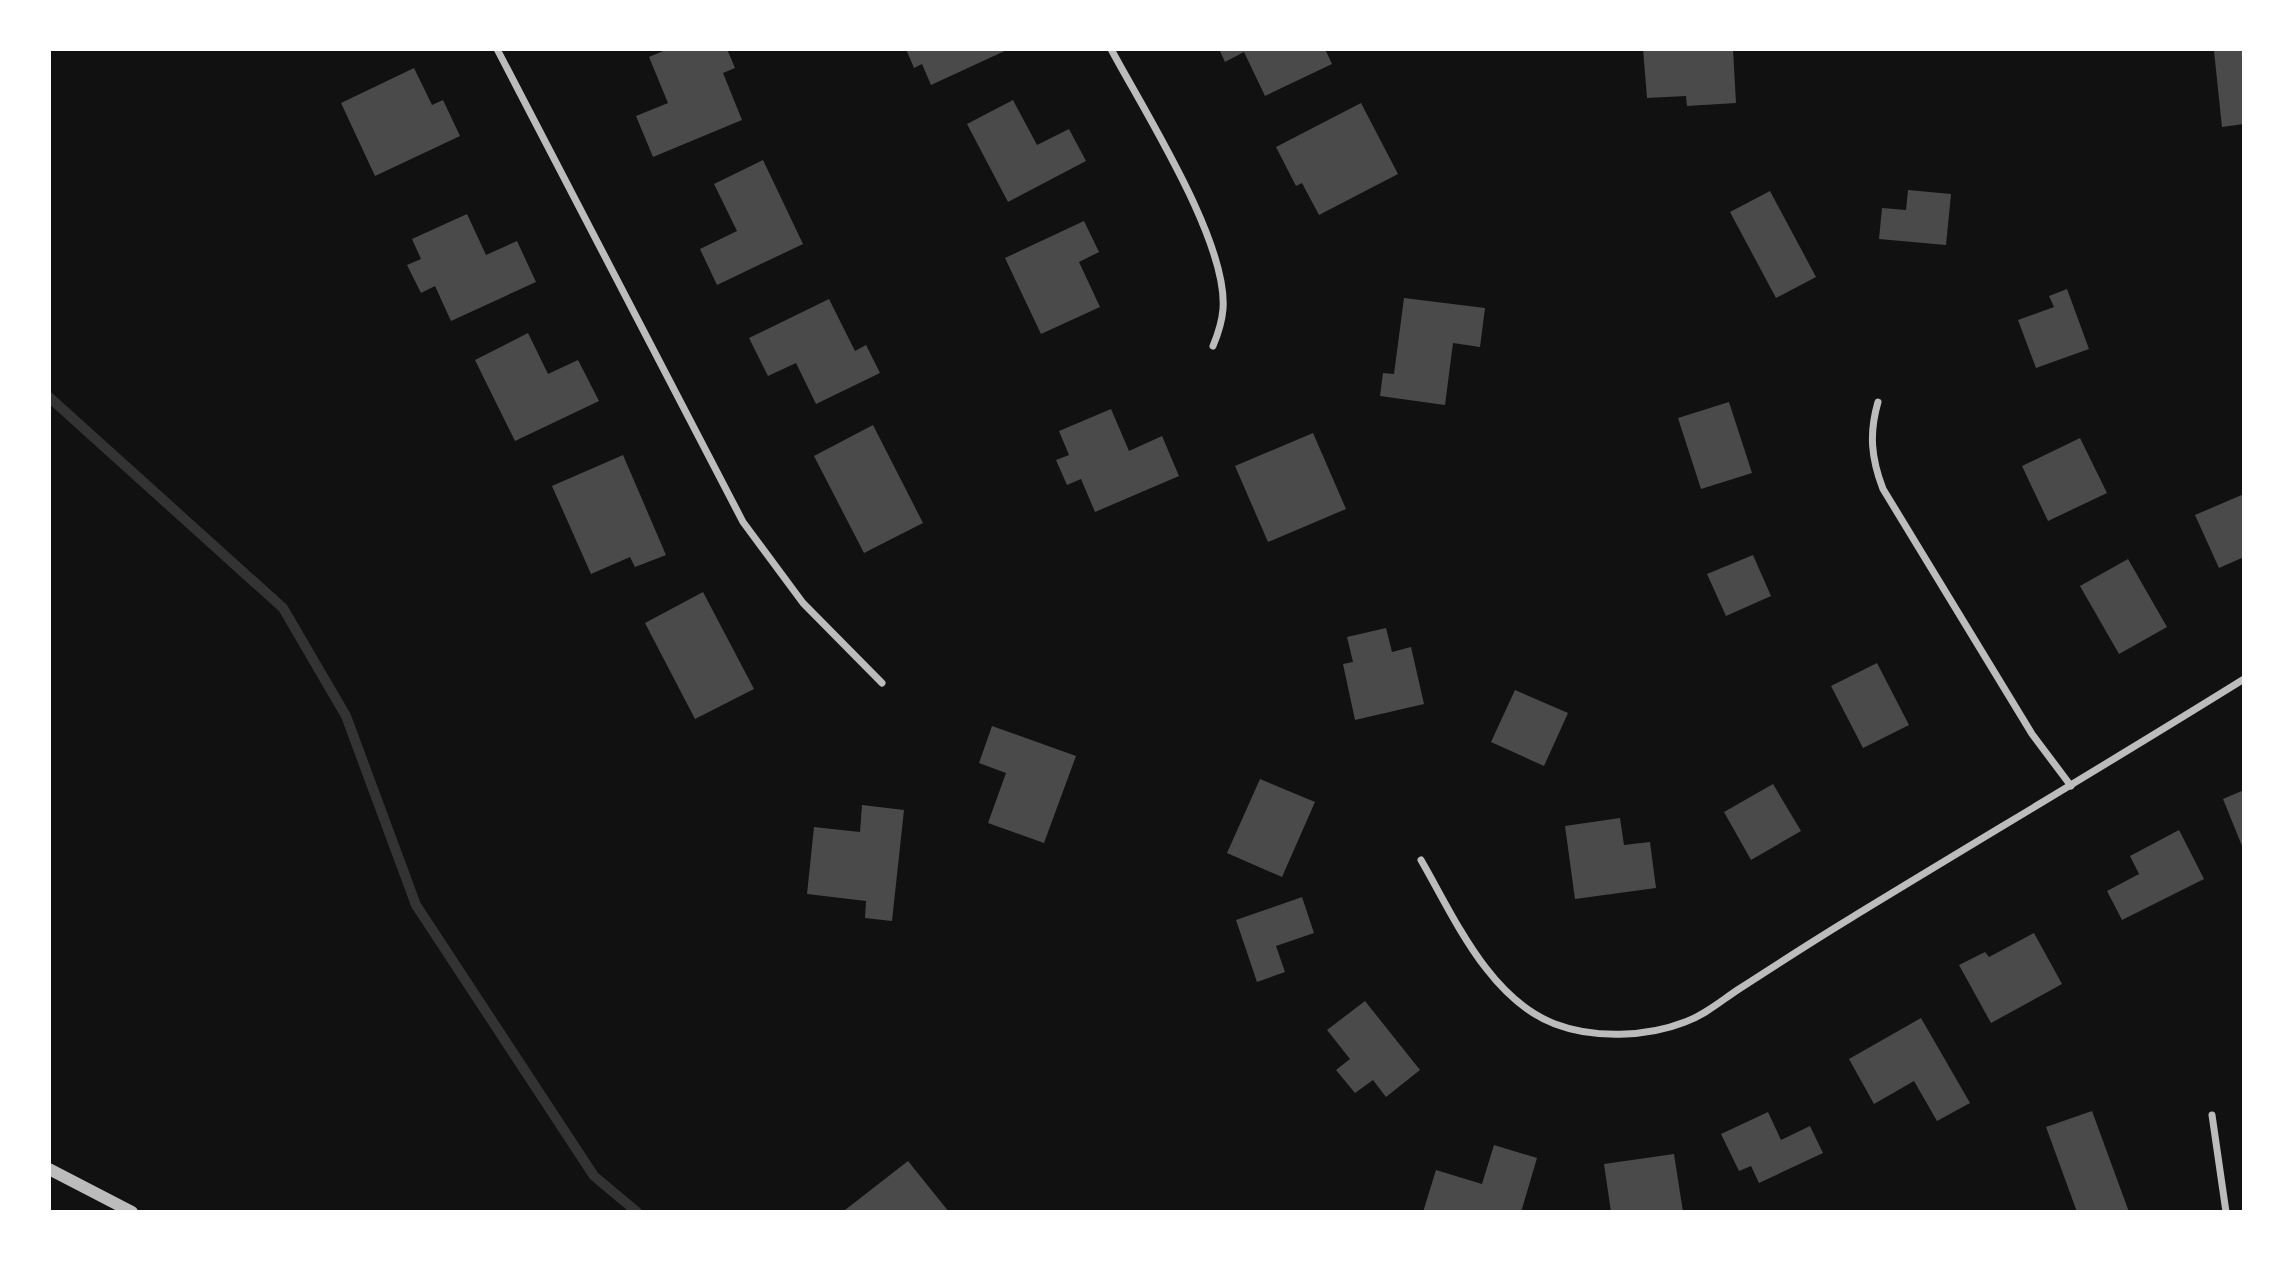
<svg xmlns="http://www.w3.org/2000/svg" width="2293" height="1261" viewBox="0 0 2293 1261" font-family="'Titillium Web',sans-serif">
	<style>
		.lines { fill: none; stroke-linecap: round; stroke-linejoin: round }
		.stream { stroke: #333; stroke-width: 10 }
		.building { fill: #4a4a4a }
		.minor { stroke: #bcbcbc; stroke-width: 7 }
		.tertiary { stroke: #bcbcbc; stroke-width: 12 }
	</style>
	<rect width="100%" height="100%" fill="#111"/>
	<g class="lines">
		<polyline class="stream" points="49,397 283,608 346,716 416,905 594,1176 637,1212"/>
	</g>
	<g class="building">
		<polygon points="668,49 727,49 735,68 723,73 742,120 653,157 636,116 668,103 649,57"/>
		<polygon points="906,49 1009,49 931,85 922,64 914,68"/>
		<polygon points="1219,49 1325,49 1332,64 1265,96 1244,52 1225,62"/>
		<polygon points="1643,49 1733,49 1736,103 1687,106 1686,96 1647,98"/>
		<polygon points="2244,49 2244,124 2222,127 2214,51"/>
		<polygon points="414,68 432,105 443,100 460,136 375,176 341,103"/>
		<polygon points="1013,100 1037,145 1069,129 1086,161 1008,202 967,124"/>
		<polygon points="1361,103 1398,174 1319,215 1302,183 1296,186 1276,147"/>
		<polygon points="763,160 803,244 717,285 700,249 737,231 714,184"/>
		<polygon points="1908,190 1951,194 1946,245 1879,239 1882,208 1906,210"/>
		<polygon points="1770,191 1816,277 1776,298 1730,212"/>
		<polygon points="467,214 486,255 517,241 536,282 451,321 435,286 421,293 407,265 421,259 412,239"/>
		<polygon points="1084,221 1099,252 1079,262 1100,307 1041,334 1005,258"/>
		<polygon points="2067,289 2089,349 2036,368 2018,320 2054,307 2049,296"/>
		<polygon points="1404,298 1485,308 1480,347 1453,343 1445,405 1380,396 1383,373 1394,374"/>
		<polygon points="829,299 855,351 866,345 880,373 816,404 796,363 768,376 749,338"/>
		<polygon points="528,333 548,374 578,360 599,401 515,441 475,360"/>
		<polygon points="1729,402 1752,473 1701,489 1678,418"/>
		<polygon points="1111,409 1129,451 1162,436 1179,476 1095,512 1081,479 1067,485 1056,460 1069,455 1059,431"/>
		<polygon points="873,425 923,523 864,553 814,456"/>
		<polygon points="1313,433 1346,509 1268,542 1235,466"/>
		<polygon points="2080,438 2107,493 2048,521 2022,466"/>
		<polygon points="623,455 666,555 635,567 630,557 591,574 552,486"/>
		<polygon points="2244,494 2244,557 2219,568 2195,515"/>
		<polygon points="1753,555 1771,596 1726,616 1707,574"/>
		<polygon points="2128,559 2167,627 2119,654 2080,586"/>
		<polygon points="703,592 754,689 695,719 645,623"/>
		<polygon points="1386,628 1392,652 1411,647 1424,704 1355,720 1343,664 1353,662 1347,637"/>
		<polygon points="1877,663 1909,725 1863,748 1831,686"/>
		<polygon points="1515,690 1568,713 1544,766 1491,742"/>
		<polygon points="992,726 1076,756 1044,843 988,823 1006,773 979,763"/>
		<polygon points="1260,779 1315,802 1282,877 1227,853"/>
		<polygon points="1773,784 1801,831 1751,860 1724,812"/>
		<polygon points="2244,790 2244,845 2242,846 2223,799"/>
		<polygon points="862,805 904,810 892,921 865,918 866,901 807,894 814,827 860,832"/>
		<polygon points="1620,818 1624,845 1650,842 1656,888 1575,899 1565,826"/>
		<polygon points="2179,830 2204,879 2122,920 2107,891 2139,874 2130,856"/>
		<polygon points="1302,897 1314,933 1276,946 1285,972 1257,982 1236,920"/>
		<polygon points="2034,933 2062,984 1991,1023 1959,965 1985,952 1989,957"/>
		<polygon points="1365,1001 1420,1070 1386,1097 1373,1080 1355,1093 1336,1070 1350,1059 1327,1030"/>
		<polygon points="1921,1018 1970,1103 1937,1121 1914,1081 1874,1104 1849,1059"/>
		<polygon points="2092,1111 2129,1212 2077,1212 2046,1127"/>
		<polygon points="1768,1112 1781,1140 1810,1126 1823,1153 1759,1183 1751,1166 1739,1171 1721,1134"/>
		<polygon points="1494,1145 1537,1158 1521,1212 1423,1212 1436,1170 1482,1184"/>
		<polygon points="1674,1154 1683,1212 1611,1212 1604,1164"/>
		<polygon points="908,1161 949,1212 846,1212 845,1210"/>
	</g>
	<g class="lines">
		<g class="minor">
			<polyline points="497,49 743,522 803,603 882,683"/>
			<path d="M1111,49C1144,111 1228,242 1223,309C1222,322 1218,334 1213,346"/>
			<path d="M1878,402C1869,433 1871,458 1883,489L2032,734L2071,786"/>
			<path d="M1421,860C1454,917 1489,999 1555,1024C1594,1039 1647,1037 1685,1022C1705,1015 1722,1000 1739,989C1776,965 1813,941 1851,918C1982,838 2114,760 2244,679"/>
			<polyline points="2212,1115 2226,1212"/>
		</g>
		<polyline class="tertiary" points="49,1169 132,1212"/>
	</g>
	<rect width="2293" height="1261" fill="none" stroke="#ffffff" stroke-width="102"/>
</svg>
